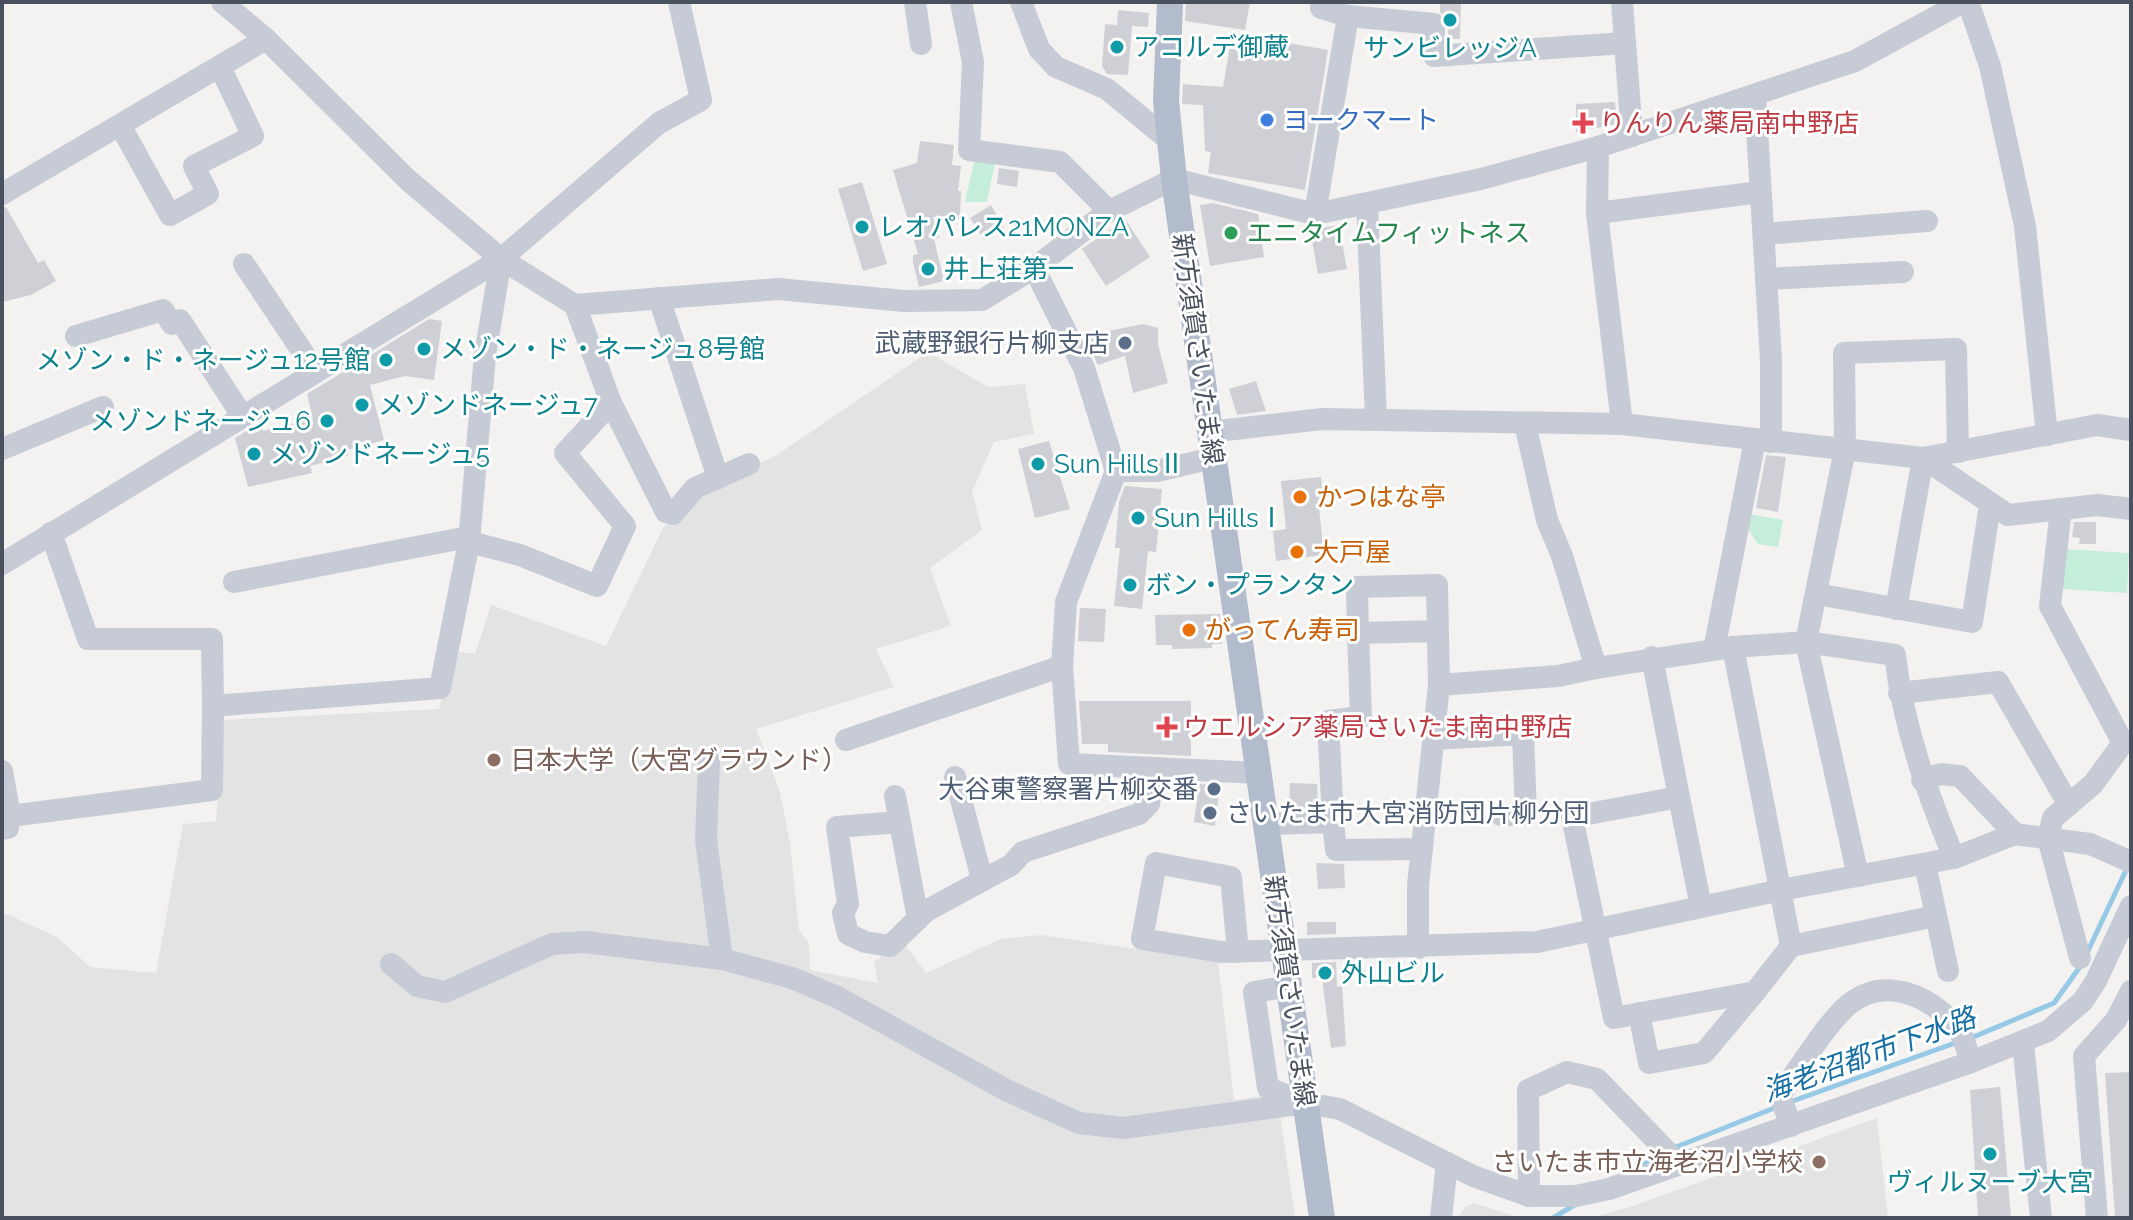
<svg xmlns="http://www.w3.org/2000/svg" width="2133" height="1220" viewBox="0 0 2133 1220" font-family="Raleway,'Noto Sans JP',sans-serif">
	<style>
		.education { fill: #e4e3e3 }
		.green { fill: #c4edda }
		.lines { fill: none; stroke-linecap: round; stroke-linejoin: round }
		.stream { stroke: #95c9e6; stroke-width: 5 }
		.building { fill: #cfd0d5 }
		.minor { stroke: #c6cbd5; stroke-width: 22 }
		.major { stroke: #b3bccd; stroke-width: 26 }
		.culture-dot { fill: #0f9aa8; stroke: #fff; stroke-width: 3 }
		.shop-dot { fill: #3f7fe0; stroke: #fff; stroke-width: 3 }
		.health-dot { fill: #e0444e; stroke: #fff; stroke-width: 3 }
		.leisure-dot { fill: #2e9e5b; stroke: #fff; stroke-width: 3 }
		.service-dot { fill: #5c6f8a; stroke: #fff; stroke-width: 3 }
		.food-dot { fill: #e8710a; stroke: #fff; stroke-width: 3 }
		.education-dot { fill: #8d6e63; stroke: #fff; stroke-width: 3 }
		.labels { text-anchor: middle; stroke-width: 6; stroke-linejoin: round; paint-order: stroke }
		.culture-label { font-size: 26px; fill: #0d838f; stroke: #fff; text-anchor: start }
		.shop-label { font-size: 26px; fill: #366cbe; stroke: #fff; text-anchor: start }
		.health-label { font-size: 26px; fill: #be3a42; stroke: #fff; text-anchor: start }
		.leisure-label { font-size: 26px; fill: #27864d; stroke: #fff; text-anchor: start }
		.service-label { font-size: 26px; fill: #4e5e75; stroke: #fff; text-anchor: end }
		.street-label { font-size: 26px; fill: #4a515e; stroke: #fff }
		.food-label { font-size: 26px; fill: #c56008; stroke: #fff; text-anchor: start }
		.education-label { font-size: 26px; fill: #785e54; stroke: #fff; text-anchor: start }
		.water-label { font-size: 28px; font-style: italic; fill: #1770a4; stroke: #fff }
	</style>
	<rect width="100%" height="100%" fill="#f3f2f1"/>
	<g class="education">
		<polygon points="928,352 988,387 1025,384 1034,434 994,442 972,492 982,530 930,568 951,626 876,649 894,687 756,729 780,792 790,843 799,930 809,943 810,970 878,983 874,962 903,942 926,973 1001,939 1041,935 1218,961 1234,1100 1277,1094 1295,1218 2,1218 2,912 57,937 90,967 156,973 183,824 216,821 222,720 439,709 455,651 475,654 491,605 606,646 663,528 698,493 777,455"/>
		<polygon points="1877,1118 1888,1218 1591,1218 1633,1206"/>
		<polygon points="1474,1203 1514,1216 1523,1218 1457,1218 1466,1206"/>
	</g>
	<g class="green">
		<polygon points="976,154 996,157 987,202 965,202"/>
		<polygon points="1748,514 1783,520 1778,547 1758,544 1746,526"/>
		<polygon points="2063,549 2129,553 2127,593 2061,589"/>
	</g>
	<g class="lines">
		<g class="stream">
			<polyline points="2086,955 2128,866"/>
			<polyline points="1971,1038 2054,1003 2082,964"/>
			<polyline points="1790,1102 1958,1042"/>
			<polyline points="1671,1149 1777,1107"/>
			<polyline points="1636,1169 1662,1154"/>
			<polyline points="1553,1218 1576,1204"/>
		</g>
	</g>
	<g class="building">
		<polygon points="1186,2 1250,2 1245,30 1185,21"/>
		<polygon points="1440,2 1461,2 1460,39 1448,39 1448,23 1440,12"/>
		<polygon points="1118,10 1149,13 1148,27 1132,26 1128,75 1107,74 1102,66 1105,24 1117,25"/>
		<polygon points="1232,33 1328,50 1305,190 1208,173 1211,152 1205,151 1203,105 1182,104 1183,84 1223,87"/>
		<polygon points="1615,102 1617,124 1576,132 1576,104"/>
		<polygon points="920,141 954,145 952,165 961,166 958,191 961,191 960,219 933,217 939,238 934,239 944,281 919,287 913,262 913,255 918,254 893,170 917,163"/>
		<polygon points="999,168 1019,171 1017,187 997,184"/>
		<polygon points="862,182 887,264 863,271 838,189"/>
		<polygon points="1213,203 1258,214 1264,257 1210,266 1200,205"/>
		<polygon points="991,205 1004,228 984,240 970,218"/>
		<polygon points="6,207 38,263 44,260 56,281 31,295 2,302 2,208"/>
		<polygon points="1125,219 1150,257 1106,286 1082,249"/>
		<polygon points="1339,225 1347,269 1318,274 1310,230"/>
		<polygon points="429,319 442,321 434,380 405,376 370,385 384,440 347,450 348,456 310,466 312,473 248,487 235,438 261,422 263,431 313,419 307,394 353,366 372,361 371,355"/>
		<polygon points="1143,324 1158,328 1158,344 1168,383 1133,393 1125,356 1098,365 1084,336"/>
		<polygon points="1256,381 1266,411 1237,415 1229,389"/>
		<polygon points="1049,441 1070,509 1035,518 1018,449"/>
		<polygon points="1766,455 1786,457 1778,512 1756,508"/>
		<polygon points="1321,477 1324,508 1319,508 1324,555 1276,561 1273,531 1286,529 1281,481"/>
		<polygon points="1125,486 1162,489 1156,552 1148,551 1142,609 1114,606 1120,548 1115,548 1119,502"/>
		<polygon points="2074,522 2096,522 2096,544 2079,544 2080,538 2072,537"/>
		<polygon points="1080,608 1106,609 1104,642 1078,641"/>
		<polygon points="1220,614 1222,644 1212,644 1212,648 1172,649 1172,645 1156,645 1155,615"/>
		<polygon points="1079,701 1191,701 1191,756 1108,752 1108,744 1082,744"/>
		<polygon points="1290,783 1317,784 1318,808 1289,809"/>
		<polygon points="1196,784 1220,785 1215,826 1194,822 1198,792 1195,792"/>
		<polygon points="1316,863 1344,864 1345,888 1318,889"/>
		<polygon points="1307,922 1336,922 1336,934 1307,935"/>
		<polygon points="1336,962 1337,987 1342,986 1346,1046 1331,1048 1322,978 1312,978 1312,963"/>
		<polygon points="2131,1072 2131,1218 2115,1218 2105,1073"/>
		<polygon points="2000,1087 2011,1218 1978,1218 1970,1090"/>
	</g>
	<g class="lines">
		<g class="minor">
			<polyline points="222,2 266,39 408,180 501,259 575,305 778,289 904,301 982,300 1034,268 1109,211 1174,179 1315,214 1481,179 1598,147 1855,61 1963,2"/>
			<polyline points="915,2 921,44"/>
			<polyline points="961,2 973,62 969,150 1060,162 1109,211"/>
			<polyline points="1021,2 1039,49 1056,67 1107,89 1170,141"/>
			<polyline points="1322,2 1321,8 1348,16"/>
			<polyline points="1622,2 1632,136"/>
			<polyline points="1968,2 1990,66 2025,226 2047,435"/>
			<polyline points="1755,96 1771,360 1771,442"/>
			<polyline points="120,125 170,215 208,194 194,166 253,136 220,67"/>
			<polyline points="1598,147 1597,213 1622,424"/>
			<polyline points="2,194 266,39"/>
			<polyline points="1367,204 1376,418"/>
			<polyline points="1597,213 1760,192"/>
			<polyline points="1315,214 1348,16 1434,24 1434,56 1625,43"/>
			<polyline points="1764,234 1927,221"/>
			<polyline points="244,264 316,372"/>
			<polyline points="1766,279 1903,272"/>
			<polyline points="659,298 718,478"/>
			<polyline points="575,305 611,403 666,512 673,514 695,488 749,464"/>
			<polyline points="76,336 163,310 172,324 180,320 243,417"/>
			<path d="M1525,424L1547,520L1562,556L1596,668L1733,647L1806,642L1895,655C1903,726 1927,792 1954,858"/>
			<polyline points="1209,432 1322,419 1622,424 1923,458 2008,515 2098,505 2131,509"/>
			<polyline points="2,449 103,407"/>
			<polyline points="1116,471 1157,471 1213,458"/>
			<polyline points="2061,509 2050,606 2123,743 2093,784 2053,818 2048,838 2080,958"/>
			<polyline points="51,533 88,639 212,639 213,706"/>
			<polyline points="2,564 501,259"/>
			<polyline points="234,582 458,539 520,555 597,586 625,526 565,453 611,403"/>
			<polyline points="1817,594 1972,622 1990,505"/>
			<polyline points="1896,609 1923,458 2097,425 2131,430"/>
			<polyline points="1438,631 1358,633 1357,587 1437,585 1439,685"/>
			<polyline points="1714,650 1755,440"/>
			<polyline points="1652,657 1679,797 1572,817 1614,1018 1755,992 1791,946 1733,647"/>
			<polyline points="1062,666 1069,764 1259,773"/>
			<polyline points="1899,693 1998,682 2069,805"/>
			<polyline points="1433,739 1523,734 1526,815 1501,815"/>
			<polyline points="846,740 1062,666 1066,602 1116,471 1084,368 1034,268"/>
			<polyline points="709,760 706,840 722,959"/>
			<polyline points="2,771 10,816 8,828 2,829"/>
			<polyline points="955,777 982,879"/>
			<polyline points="1922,780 1941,774 1960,776 2015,834"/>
			<polyline points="895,796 918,919"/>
			<polyline points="1679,797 1701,907"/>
			<polyline points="10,816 212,790 213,706 440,688 469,542 485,355 501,259 659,123 701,100 679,2"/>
			<polyline points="900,822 837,827 848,904 843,913 848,934 865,942 890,946 926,911 1011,865 1023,852 1139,814 1149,804 1154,768"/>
			<polyline points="1333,822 1328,721 1361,717 1358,633"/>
			<polyline points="1266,824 1333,822 1336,850 1422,849"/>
			<polyline points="1925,864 1948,971"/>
			<polyline points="1858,876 1806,642 1845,449 1844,353 1956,349 1958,452"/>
			<polyline points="1791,946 1936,916"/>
			<polyline points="1418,948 1418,885 1439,685 1558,676 1596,668"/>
			<polyline points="1238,952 1231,877 1156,863 1142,939 1221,952 1537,942 1781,890 1954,858 2015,834 2090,844 2131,862"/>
			<polyline points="391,964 417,986 445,992 552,944 585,942 722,959 792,978 837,997 1008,1091 1079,1123 1123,1128 1306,1103 1340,1109 1473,1176 1529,1196 1576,1196 1609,1189 1971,1062 2048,1031 2083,1001 2096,981 2131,906"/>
			<polyline points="1290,986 1254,992 1268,1088 1305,1103"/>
			<polyline points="1639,1013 1649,1063 1704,1053 1755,992"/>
			<polyline points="2023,1043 2041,1218"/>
			<path d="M1791,1126L1780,1095C1798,1070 1826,1024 1848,1005C1884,975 1930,995 1957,1028C1964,1036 1967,1051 1971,1062"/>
			<polyline points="1529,1196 1528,1090 1567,1072 1597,1079 1680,1165"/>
			<polyline points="1441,1218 1447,1163"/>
			<polyline points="2097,1218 2084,1056 2116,1020 2131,991"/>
		</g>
		<polyline class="major" points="1170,2 1166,101 1174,179 1322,1218"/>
	</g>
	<g class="culture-dot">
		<circle cx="1450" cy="20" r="8"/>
		<circle cx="1117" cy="47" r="8"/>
		<circle cx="862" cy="227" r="8"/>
		<circle cx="928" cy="269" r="8"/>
		<circle cx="424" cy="349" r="8"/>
		<circle cx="386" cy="360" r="8"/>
		<circle cx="362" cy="405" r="8"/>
		<circle cx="327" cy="421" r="8"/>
		<circle cx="254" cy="454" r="8"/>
		<circle cx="1038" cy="464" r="8"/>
		<circle cx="1138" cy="518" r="8"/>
		<circle cx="1130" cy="585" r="8"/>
		<circle cx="1325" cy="973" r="8"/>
		<circle cx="1990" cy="1154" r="8"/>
	</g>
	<circle class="shop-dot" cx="1267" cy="120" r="8"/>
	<g class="health-dot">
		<path d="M1579 111h8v8h8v8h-8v8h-8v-8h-8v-8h8z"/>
		<path d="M1163 715h8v8h8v8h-8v8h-8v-8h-8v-8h8z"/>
	</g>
	<circle class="leisure-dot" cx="1231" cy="233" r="8"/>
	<g class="service-dot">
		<circle cx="1125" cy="343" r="8"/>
		<circle cx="1214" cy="789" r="8"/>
		<circle cx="1210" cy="813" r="8"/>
	</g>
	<g class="food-dot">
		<circle cx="1300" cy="497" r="8"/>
		<circle cx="1297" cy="552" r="8"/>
		<circle cx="1189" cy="630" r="8"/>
	</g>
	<g class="education-dot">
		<circle cx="494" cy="760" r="8"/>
		<circle cx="1819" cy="1162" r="8"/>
	</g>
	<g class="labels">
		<g class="culture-label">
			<text x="1133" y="56">アコルデ御蔵</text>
			<text x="1450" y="57" text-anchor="middle">サンビレッジA</text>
			<text x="878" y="236">レオパレス21MONZA</text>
			<text x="944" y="278">井上荘第一</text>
			<text x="440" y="358">メゾン・ド・ネージュ8号館</text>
			<text x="370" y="369" text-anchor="end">メゾン・ド・ネージュ12号館</text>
			<text x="378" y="414">メゾンドネージュ7</text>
			<text x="311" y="430" text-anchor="end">メゾンドネージュ6</text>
			<text x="270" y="463">メゾンドネージュ5</text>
			<text x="1054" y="473">Sun HillsⅡ</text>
			<text x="1154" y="527">Sun HillsⅠ</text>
			<text x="1146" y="594">ボン・プランタン</text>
			<text x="1341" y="982">外山ビル</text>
			<text x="1990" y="1191" text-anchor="middle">ヴィルヌーブ大宮</text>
		</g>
		<g class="shop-label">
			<text x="1283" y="129">ヨークマート</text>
		</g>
		<g class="health-label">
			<text x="1599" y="132">りんりん薬局南中野店</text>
			<text x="1183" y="736">ウエルシア薬局さいたま南中野店</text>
		</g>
		<g class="leisure-label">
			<text x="1247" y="242">エニタイムフィットネス</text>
		</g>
		<g class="service-label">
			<text x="1109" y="352">武蔵野銀行片柳支店</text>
			<text x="1198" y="798">大谷東警察署片柳交番</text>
			<text x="1226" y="822" text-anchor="start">さいたま市大宮消防団片柳分団</text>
		</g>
		<g class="street-label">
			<text transform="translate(1198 349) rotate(82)" y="9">新方須賀さいたま線</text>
			<text transform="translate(1290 991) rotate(82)" y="9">新方須賀さいたま線</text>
		</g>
		<g class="food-label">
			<text x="1316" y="506">かつはな亭</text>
			<text x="1313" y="561">大戸屋</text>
			<text x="1205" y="639">がってん寿司</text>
		</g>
		<g class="education-label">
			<text x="510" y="769">日本大学（大宮グラウンド）</text>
			<text x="1803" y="1171" text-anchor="end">さいたま市立海老沼小学校</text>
		</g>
		<g class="water-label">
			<text transform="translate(1869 1054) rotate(-20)" y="10">海老沼都市下水路</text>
		</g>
	</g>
	<rect width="2133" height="1220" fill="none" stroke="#4a515e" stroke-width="8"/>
</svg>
